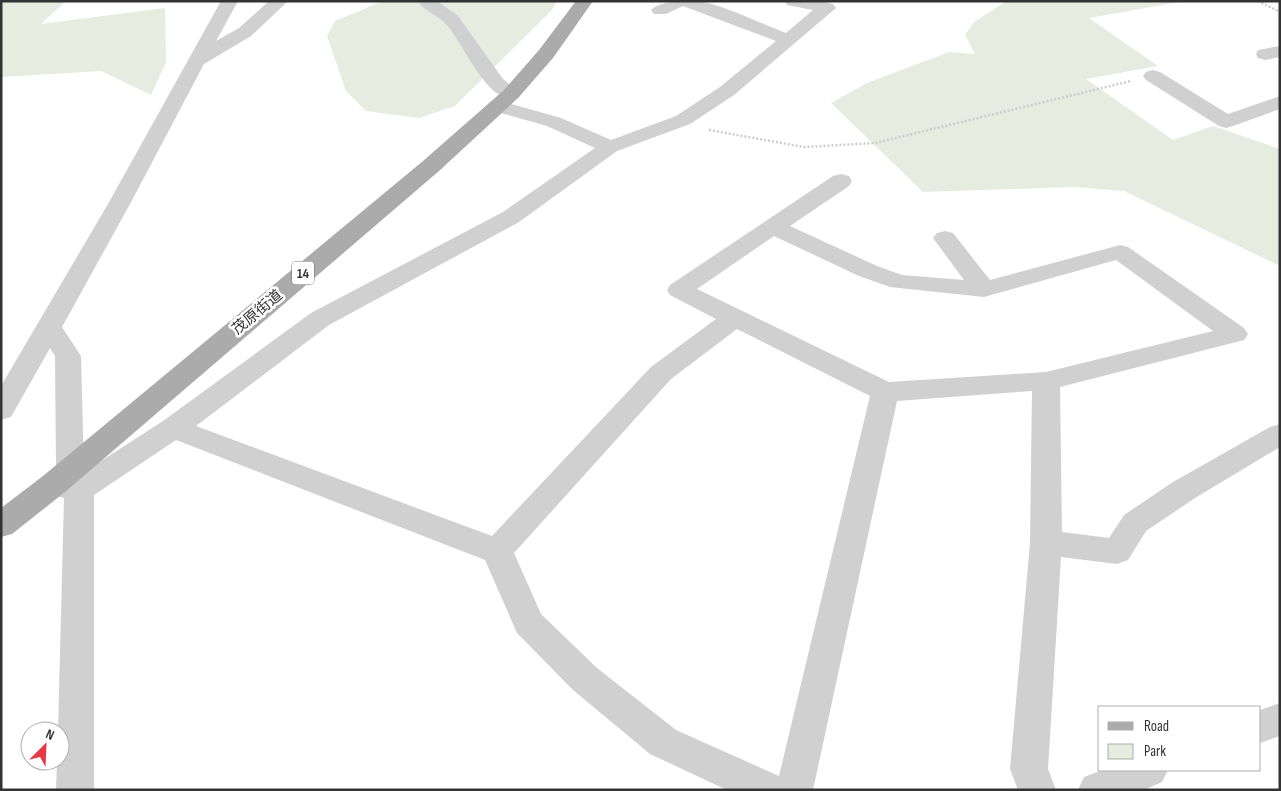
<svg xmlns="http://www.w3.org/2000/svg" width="1281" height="791" viewBox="0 0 1281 791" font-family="'Sofia Sans Condensed','Noto Sans JP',sans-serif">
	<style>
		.green { fill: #e6ecdf }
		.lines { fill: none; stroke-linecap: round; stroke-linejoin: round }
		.path { stroke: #cdcdcd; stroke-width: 2.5; stroke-dasharray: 2 2; stroke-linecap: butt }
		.minor { fill: #d0d0d0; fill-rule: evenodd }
		.major { fill: #ababab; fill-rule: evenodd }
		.labels { text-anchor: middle; stroke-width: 5; stroke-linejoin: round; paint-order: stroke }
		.shield { fill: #fff; stroke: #707070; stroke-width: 1 }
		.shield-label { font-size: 14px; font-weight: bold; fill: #333 }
		.street-label { font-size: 15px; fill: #333; stroke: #fff }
	</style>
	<rect width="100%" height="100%" fill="#fff"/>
	<g class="green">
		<polygon points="1,1 66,1 41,24 165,8 166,62 151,95 101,71 1,77"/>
		<polygon points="383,1 557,1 552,10 455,106 419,118 366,111 346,91 327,36 335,21"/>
		<polygon points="1007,1 1185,1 1089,18 1158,66 1086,79 1173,140 1213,126 1280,149 1280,266 1124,191 1074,187 923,192 831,103 867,83 949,52 975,54 965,35 974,22"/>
	</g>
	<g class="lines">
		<g class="path">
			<polyline points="1258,1 1280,12"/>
			<polyline points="709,130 804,147 875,143 1131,81"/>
		</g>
		<g class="minor">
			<path d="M221,1H238L216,41L239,28L269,1H288L251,36L204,64L130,204L62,327L81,356L84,472L163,421L311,313L503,212L595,148L547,126L490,110L487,106L490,102L497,100L561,118L611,140L676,116L720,87L776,41L683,6L666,14H654L651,10C660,0 689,0 703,2C731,8 759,23 786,33L813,10L787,5L785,1H819L833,4L836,8L734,95L690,124L617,151L519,222L329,325L196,426L492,536L651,367L716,319L670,295L667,290L670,285L833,176L841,174L849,176L852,181L849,186L790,226L877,266L902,275L964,280L933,238L937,233L945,231L953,233L990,280L1120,245L1128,247L1244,328L1248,334L1244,340L1060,387L1062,532L1109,538L1124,515L1173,482L1270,427L1280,424V447L1195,498L1146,531L1128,560L1117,564L1061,557L1048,769L1056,790H1018L1010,769L1030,543L1032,391L897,401L813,790H727L650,754L573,690L517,633L485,560L176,440L94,495V790H56L57,761H60V731H58L64,498L43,492L39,484L43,476L54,473L59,474L56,469L55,356L50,348L11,417L1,420V386L108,204ZM774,236L859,276L890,287L984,297L1116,260L1213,331L1046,372L889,382L697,289ZM737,329L870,396L779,776L676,730L597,668L541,614L514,553L671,379Z"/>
			<path d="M418,1H437L458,16L503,79L521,94L518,98C486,106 464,42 445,23C437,15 424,11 418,1Z"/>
			<polygon points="1280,46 1280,57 1265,60 1258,58 1256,54 1258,50"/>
			<polygon points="1153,70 1160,72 1228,114 1280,96 1280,109 1233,126 1226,128 1219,126 1146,80 1143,76 1146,72"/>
			<polygon points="1280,703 1280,736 1260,743 1260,710"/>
			<polygon points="1103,770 1168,770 1162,782 1144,790 1078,790 1084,777"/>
		</g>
		<polygon class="major" points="576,1 593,1 553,58 518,98 439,171 65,492 12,534 1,537 1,508 43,476 423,161 504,90 539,50"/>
	</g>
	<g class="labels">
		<rect class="shield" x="292" y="261.5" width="22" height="23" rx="4"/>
		<g class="shield-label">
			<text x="303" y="278">14</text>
		</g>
		<g class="street-label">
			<text transform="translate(257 312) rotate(-40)" y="5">茂原街道</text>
		</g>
	</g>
	<rect width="1281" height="791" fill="none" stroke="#333333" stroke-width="5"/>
	<rect x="1098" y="706" width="162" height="65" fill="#ffffff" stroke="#adadad"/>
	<rect x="1108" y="722" width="25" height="8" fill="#ababab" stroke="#adadad"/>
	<text x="1144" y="731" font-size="15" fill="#333333">Road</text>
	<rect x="1108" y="744" width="25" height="15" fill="#e6ecdf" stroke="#adadad"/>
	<text x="1144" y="756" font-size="15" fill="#333333">Park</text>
	<g transform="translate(45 746) rotate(24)"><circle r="24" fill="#ffffff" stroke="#adadad"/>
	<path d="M0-4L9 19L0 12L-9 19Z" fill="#e63946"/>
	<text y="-8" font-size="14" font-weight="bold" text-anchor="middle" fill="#333333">N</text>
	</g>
</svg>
